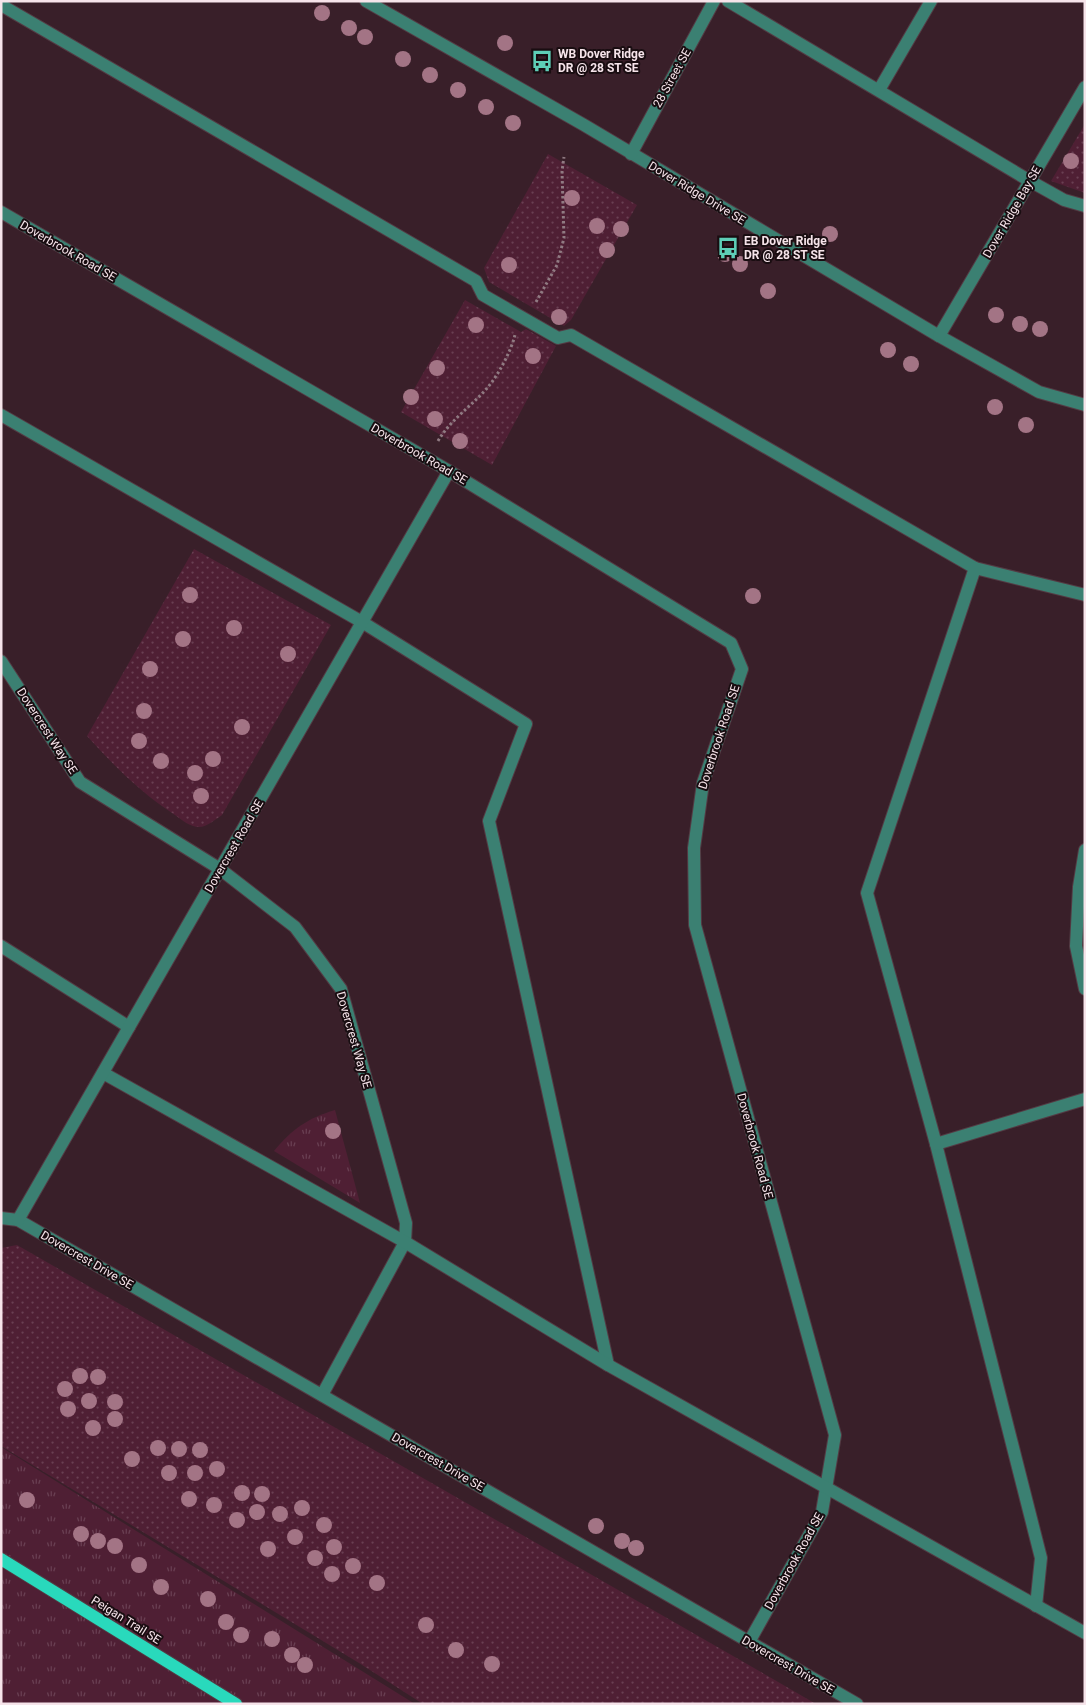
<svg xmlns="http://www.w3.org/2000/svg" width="1086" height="1705" viewBox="0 0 1086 1705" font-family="Roboto,sans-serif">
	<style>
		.grass { fill: url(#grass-tufts) }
		.park { fill: url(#park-dots) }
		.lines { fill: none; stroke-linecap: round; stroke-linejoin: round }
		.minor-casing { stroke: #533b44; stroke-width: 14 }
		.major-casing { stroke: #533b44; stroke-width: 14 }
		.path { stroke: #907a82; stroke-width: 3; stroke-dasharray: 2.5 2.5; stroke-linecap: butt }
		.minor { stroke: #3b8072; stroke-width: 12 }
		.major { stroke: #29d9bc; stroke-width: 12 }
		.tree { fill: #a37485 }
		.labels { text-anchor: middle; stroke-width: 4; stroke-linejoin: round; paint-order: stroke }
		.poi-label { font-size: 12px; font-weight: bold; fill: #f6e4ea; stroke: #190d11; text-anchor: start }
		.street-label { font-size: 12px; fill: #f6e4ea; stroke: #190d11 }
	</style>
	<defs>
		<pattern id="grass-tufts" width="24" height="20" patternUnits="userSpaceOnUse" patternTransform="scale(1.25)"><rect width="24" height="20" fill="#4f1f34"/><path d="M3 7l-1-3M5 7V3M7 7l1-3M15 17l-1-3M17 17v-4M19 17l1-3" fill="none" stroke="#693f52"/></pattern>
		<pattern id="park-dots" width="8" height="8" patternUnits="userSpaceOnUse" patternTransform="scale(1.25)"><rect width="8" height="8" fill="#4f1f34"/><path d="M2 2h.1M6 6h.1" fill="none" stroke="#693f52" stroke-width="1.8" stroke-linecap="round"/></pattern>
	</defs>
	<rect width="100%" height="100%" fill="#391f29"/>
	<g class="grass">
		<path d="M335,1110L360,1203L274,1151C292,1129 308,1118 335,1110Z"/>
		<polygon points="1,1447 415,1704 1,1704"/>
	</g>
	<g class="park">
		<polygon points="1085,124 1085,193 1051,181"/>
		<polygon points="548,154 637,205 571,320 564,326 489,282 484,268"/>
		<polygon points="465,300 521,332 526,329 556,346 492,465 401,412"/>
		<path d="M194,549L331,625L222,815C216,819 207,827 199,827C190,827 182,820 175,815C141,793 114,766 87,736Z"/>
		<polygon points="17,1245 773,1679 816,1704 423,1704 359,1663 1,1446 1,1248"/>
	</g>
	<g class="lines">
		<g class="minor-casing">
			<g id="minor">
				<polyline points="366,1 584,125 939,336 1039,392 1085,405"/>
				<polyline points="728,1 1030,181 1064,200 1085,206"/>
				<polyline points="1,5 476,281 483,295 558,338 571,335 975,568 1085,595"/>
				<polyline points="879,90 931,1"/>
				<polyline points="631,154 714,1"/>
				<polyline points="1,212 449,471 731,643 742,669 703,783 694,848 695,925 835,1435 822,1512 749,1642"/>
				<polyline points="939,336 1085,87"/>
				<polyline points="1,415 362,622 526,724 489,821 608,1365"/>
				<polyline points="975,568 867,893 936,1144 1041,1558 1036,1606"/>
				<polyline points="1,661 80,782 220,869 295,927 341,989 406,1223 405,1242 322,1395"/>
				<polyline points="1085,850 1079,887 1076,946 1085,989"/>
				<polyline points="1,946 129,1027"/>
				<polyline points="103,1073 405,1242 608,1365 1085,1633"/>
				<polyline points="936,1144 1085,1099"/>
				<polyline points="1,1218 18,1220 857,1704"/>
				<polyline points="18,1220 449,471"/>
			</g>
		</g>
		<g class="major-casing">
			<polyline id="major" points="1,1559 236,1704"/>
		</g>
		<g class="path">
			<polyline points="536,302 557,265 564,238 562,171 564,157"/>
			<path d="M438,441C451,419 472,406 488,387C499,374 511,351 515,335"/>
		</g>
		<use href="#minor" class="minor"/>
		<use href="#major" class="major"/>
	</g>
	<g class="tree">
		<circle cx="322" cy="13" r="8"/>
		<circle cx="349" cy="28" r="8"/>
		<circle cx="365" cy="37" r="8"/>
		<circle cx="505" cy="43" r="8"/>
		<circle cx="403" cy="59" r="8"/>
		<circle cx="430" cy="75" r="8"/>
		<circle cx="458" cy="90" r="8"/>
		<circle cx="486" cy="107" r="8"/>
		<circle cx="513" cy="123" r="8"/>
		<circle cx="1071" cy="161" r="8"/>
		<circle cx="572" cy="198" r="8"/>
		<circle cx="597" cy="226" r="8"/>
		<circle cx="621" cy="229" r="8"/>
		<circle cx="830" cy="234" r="8"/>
		<circle cx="607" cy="250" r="8"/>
		<circle cx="725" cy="254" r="8"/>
		<circle cx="740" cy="264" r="8"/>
		<circle cx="509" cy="265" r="8"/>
		<circle cx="768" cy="291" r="8"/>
		<circle cx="996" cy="315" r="8"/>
		<circle cx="559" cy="317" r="8"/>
		<circle cx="1020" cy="324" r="8"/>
		<circle cx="476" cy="325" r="8"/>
		<circle cx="1040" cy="329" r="8"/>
		<circle cx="888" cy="350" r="8"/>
		<circle cx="533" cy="356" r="8"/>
		<circle cx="911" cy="364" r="8"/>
		<circle cx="437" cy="368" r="8"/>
		<circle cx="411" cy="397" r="8"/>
		<circle cx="995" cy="407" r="8"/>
		<circle cx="435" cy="419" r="8"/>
		<circle cx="1026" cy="425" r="8"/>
		<circle cx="460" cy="441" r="8"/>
		<circle cx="190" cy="595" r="8"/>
		<circle cx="753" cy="596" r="8"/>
		<circle cx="234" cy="628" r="8"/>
		<circle cx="183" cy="639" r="8"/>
		<circle cx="288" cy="654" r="8"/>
		<circle cx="150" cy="669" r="8"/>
		<circle cx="144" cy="711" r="8"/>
		<circle cx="242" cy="727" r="8"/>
		<circle cx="139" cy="741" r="8"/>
		<circle cx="213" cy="759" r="8"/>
		<circle cx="161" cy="761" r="8"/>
		<circle cx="195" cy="773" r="8"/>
		<circle cx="201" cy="796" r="8"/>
		<circle cx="333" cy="1131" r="8"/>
		<circle cx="80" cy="1376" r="8"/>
		<circle cx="98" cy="1377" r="8"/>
		<circle cx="65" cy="1389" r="8"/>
		<circle cx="89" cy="1401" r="8"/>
		<circle cx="115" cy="1402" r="8"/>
		<circle cx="68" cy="1409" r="8"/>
		<circle cx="115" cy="1419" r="8"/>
		<circle cx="93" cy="1428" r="8"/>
		<circle cx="158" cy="1448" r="8"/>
		<circle cx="179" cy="1449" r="8"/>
		<circle cx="200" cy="1450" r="8"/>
		<circle cx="132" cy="1459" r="8"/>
		<circle cx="217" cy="1469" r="8"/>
		<circle cx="169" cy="1473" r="8"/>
		<circle cx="195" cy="1473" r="8"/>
		<circle cx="242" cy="1493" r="8"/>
		<circle cx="262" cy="1494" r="8"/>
		<circle cx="189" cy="1499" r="8"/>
		<circle cx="27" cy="1500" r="8"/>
		<circle cx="214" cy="1505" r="8"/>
		<circle cx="302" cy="1508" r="8"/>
		<circle cx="257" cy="1512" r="8"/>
		<circle cx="280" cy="1514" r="8"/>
		<circle cx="237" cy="1520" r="8"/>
		<circle cx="324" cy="1525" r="8"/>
		<circle cx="596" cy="1526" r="8"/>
		<circle cx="81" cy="1534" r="8"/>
		<circle cx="295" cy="1537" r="8"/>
		<circle cx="98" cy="1541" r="8"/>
		<circle cx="622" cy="1541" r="8"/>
		<circle cx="115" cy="1546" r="8"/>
		<circle cx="334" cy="1547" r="8"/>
		<circle cx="636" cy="1548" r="8"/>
		<circle cx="268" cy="1549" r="8"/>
		<circle cx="315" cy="1558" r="8"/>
		<circle cx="139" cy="1565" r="8"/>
		<circle cx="353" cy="1566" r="8"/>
		<circle cx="332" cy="1574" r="8"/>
		<circle cx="377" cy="1583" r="8"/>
		<circle cx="161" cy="1587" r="8"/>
		<circle cx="208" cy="1599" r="8"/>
		<circle cx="226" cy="1622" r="8"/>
		<circle cx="426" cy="1625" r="8"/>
		<circle cx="241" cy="1635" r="8"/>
		<circle cx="272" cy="1639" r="8"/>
		<circle cx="456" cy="1650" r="8"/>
		<circle cx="292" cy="1655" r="8"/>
		<circle cx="492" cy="1664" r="8"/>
		<circle cx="305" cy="1665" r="8"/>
	</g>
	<defs>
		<g id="bus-bare" transform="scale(1.725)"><path d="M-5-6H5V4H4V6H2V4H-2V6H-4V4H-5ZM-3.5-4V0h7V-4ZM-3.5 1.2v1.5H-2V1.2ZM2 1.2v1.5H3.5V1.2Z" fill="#5eceb7" stroke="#190d11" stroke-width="2.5" paint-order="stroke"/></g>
	</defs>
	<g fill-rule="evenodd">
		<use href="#bus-bare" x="542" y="61"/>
		<use href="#bus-bare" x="728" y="248"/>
	</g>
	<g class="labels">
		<g class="poi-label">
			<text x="558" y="58">WB Dover Ridge<tspan x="558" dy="14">DR @ 28 ST SE</tspan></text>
			<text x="744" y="245">EB Dover Ridge<tspan x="744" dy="14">DR @ 28 ST SE</tspan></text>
		</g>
		<g class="street-label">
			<text transform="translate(672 78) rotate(-61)" y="4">28 Street SE</text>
			<text transform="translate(697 193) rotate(31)" y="4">Dover Ridge Drive SE</text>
			<text transform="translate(1012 212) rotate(-60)" y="4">Dover Ridge Bay SE</text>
			<text transform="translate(68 251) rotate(30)" y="4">Doverbrook Road SE</text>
			<text transform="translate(419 454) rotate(30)" y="4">Doverbrook Road SE</text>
			<text transform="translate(47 731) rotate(57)" y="4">Dovercrest Way SE</text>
			<text transform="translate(719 737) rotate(-72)" y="4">Doverbrook Road SE</text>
			<text transform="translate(234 846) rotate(-60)" y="4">Dovercrest Road SE</text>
			<text transform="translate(354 1040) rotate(74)" y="4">Dovercrest Way SE</text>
			<text transform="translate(755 1146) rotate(75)" y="4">Doverbrook Road SE</text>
			<text transform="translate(87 1260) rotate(30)" y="4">Dovercrest Drive SE</text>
			<text transform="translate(438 1462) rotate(30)" y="4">Dovercrest Drive SE</text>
			<text transform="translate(794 1561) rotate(-61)" y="4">Doverbrook Road SE</text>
			<text transform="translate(126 1620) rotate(32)" y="4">Peigan Trail SE</text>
			<text transform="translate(788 1665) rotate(30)" y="4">Dovercrest Drive SE</text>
		</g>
	</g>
	<rect width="1086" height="1705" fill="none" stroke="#f6e4ea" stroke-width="5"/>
</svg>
